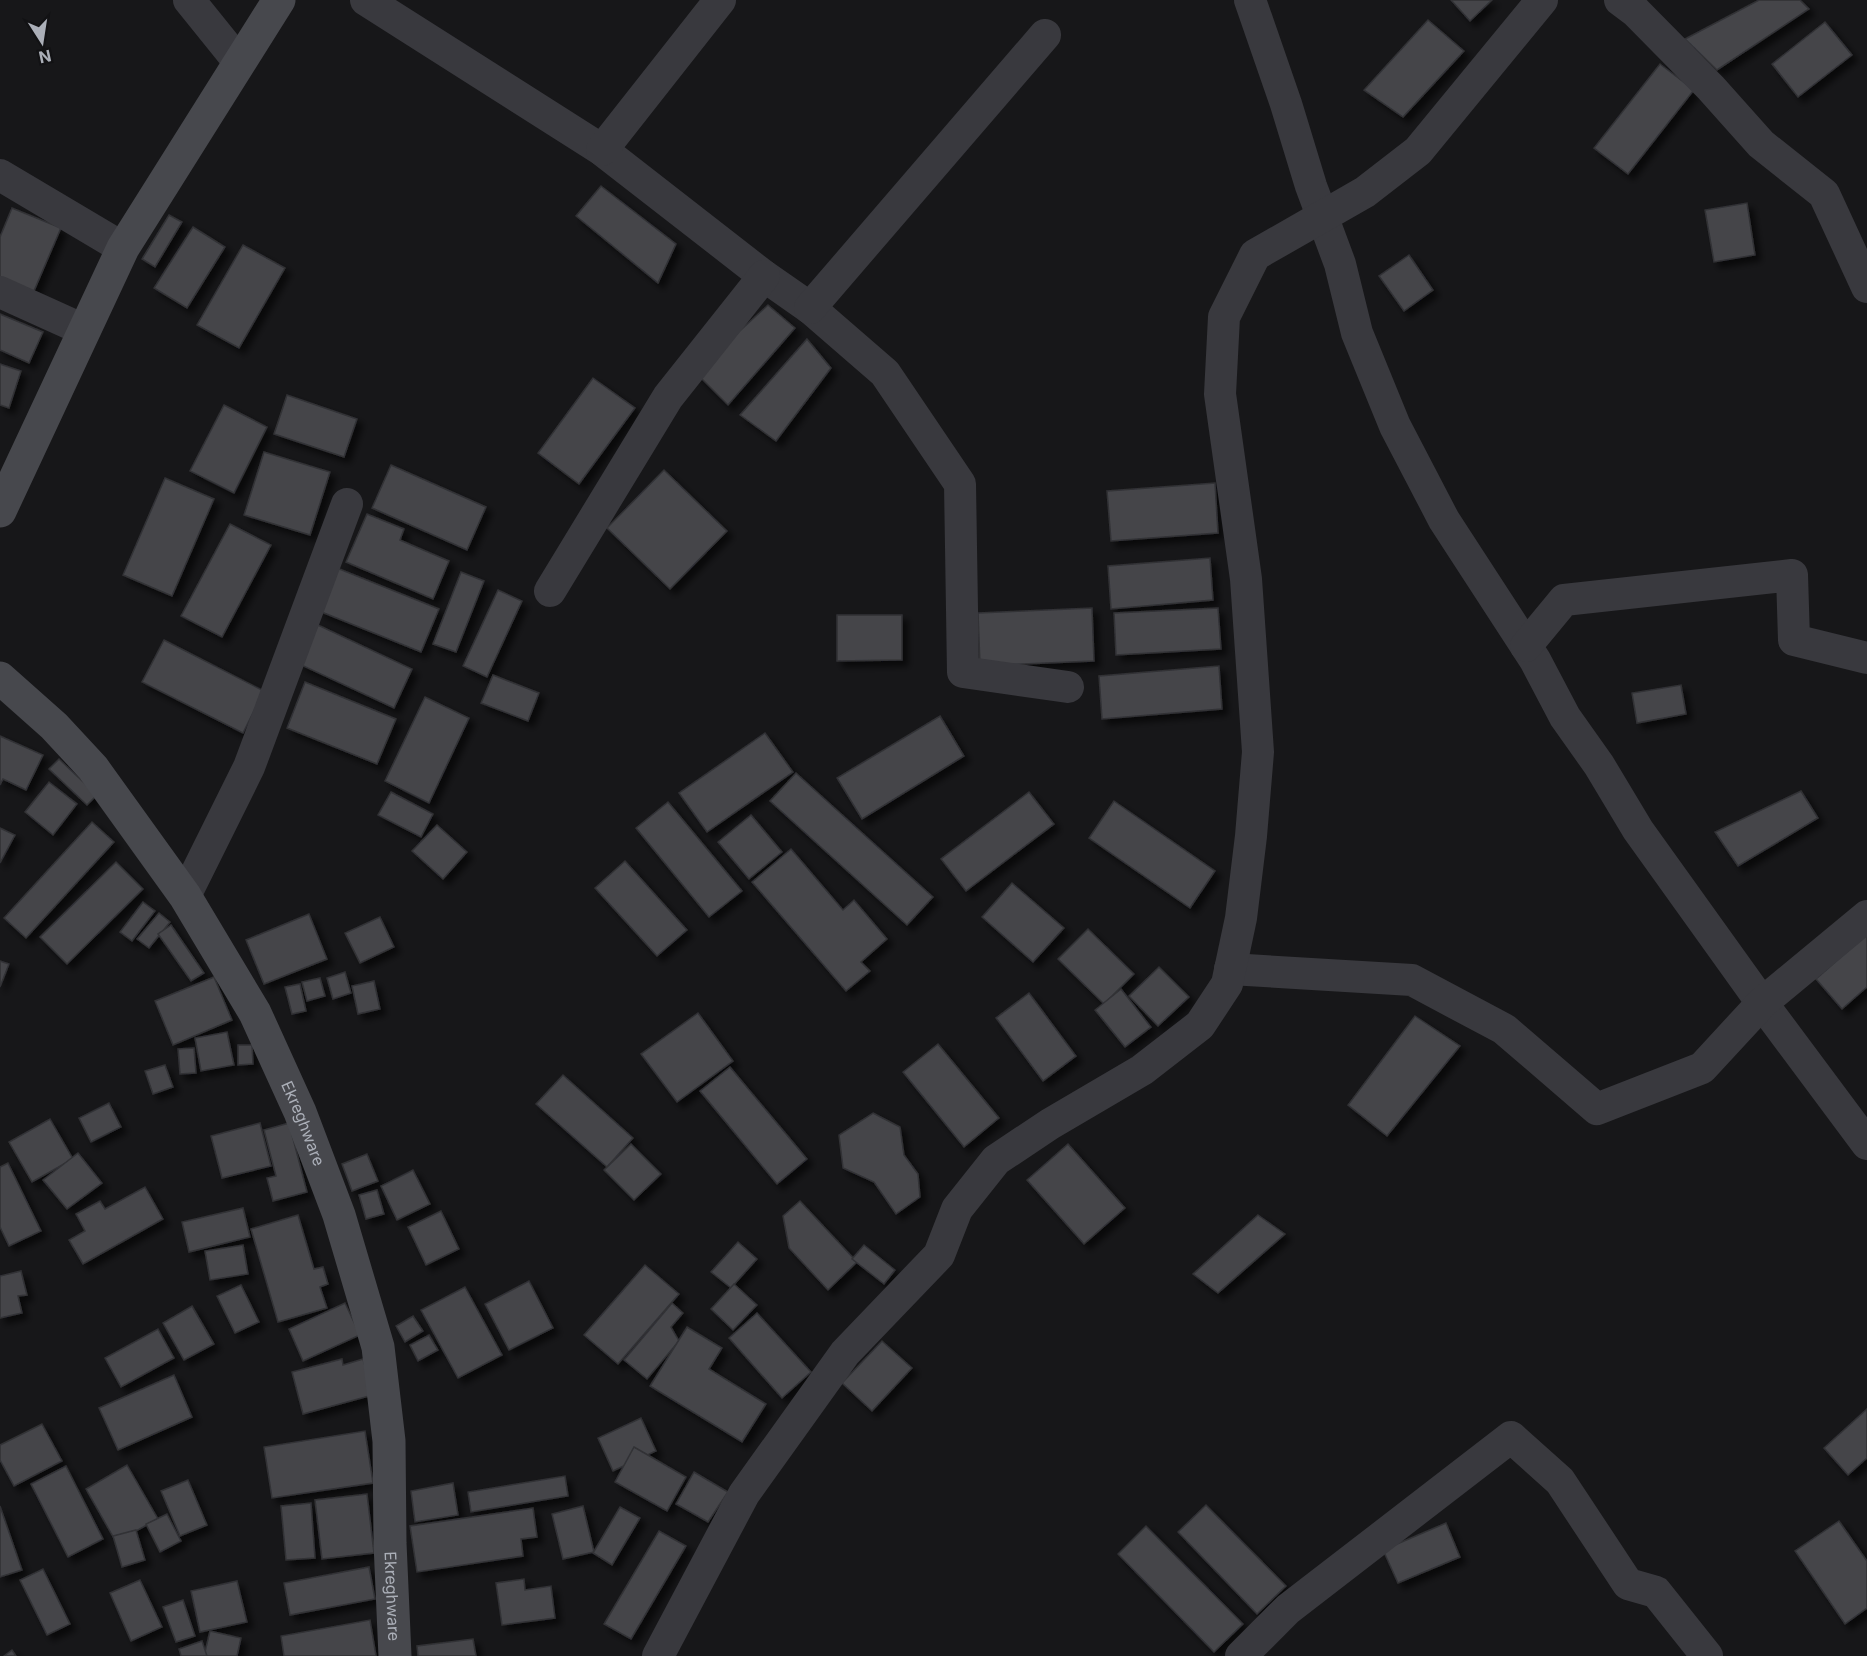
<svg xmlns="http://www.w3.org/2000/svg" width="1867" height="1656" viewBox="0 0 1867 1656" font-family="Inter,sans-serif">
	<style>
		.building { fill: #444549; stroke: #313135; stroke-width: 1.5; filter: url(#shadow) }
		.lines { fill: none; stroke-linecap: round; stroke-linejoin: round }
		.street { stroke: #39393e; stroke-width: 32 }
		.secondary { stroke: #47484d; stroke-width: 33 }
		.labels { text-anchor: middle; stroke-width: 6; stroke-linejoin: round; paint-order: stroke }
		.street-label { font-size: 16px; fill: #abafb8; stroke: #121214 }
	</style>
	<defs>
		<filter id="shadow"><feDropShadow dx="5.5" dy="5.5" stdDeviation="3" flood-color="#0009"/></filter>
	</defs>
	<rect width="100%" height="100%" fill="#171719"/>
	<g class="building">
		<polygon points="1451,0 1492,0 1470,21"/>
		<polygon points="1759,0 1800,0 1809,9 1717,70 1685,39"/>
		<polygon points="1428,20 1464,51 1403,117 1364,90"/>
		<polygon points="1825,22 1852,55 1798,97 1772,64"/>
		<polygon points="1660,64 1694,90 1628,174 1594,148"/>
		<polygon points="601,186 676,244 658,283 576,216"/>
		<polygon points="1747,203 1755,255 1714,262 1705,210"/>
		<polygon points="12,208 61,228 31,298 0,285 0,237"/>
		<polygon points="169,215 182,222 155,267 142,259"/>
		<polygon points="193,227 225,247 187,308 154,288"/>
		<polygon points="243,245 285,268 239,348 197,325"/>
		<polygon points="1409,255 1433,290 1404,311 1379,276"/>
		<polygon points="768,305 795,328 728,405 695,372"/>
		<polygon points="0,314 43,332 29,363 0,350"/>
		<polygon points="807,339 831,368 776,441 740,415"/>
		<polygon points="0,364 21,371 9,408 0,405"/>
		<polygon points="593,378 635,408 579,484 538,453"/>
		<polygon points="287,395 357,419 344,457 274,434"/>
		<polygon points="224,405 267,427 234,493 190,471"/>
		<polygon points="264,452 330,472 310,535 244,515"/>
		<polygon points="391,465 486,507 467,550 372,508"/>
		<polygon points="664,470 727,531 670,589 607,528"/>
		<polygon points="165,478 214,499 172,596 123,575"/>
		<polygon points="1215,483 1218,533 1111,541 1107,491"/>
		<polygon points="367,514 404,529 400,540 449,561 433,599 346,562"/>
		<polygon points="230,524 271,545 222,637 181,616"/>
		<polygon points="1210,558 1213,600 1111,609 1108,566"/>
		<polygon points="337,568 439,609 421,652 319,611"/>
		<polygon points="461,572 484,581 456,652 433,644"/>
		<polygon points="498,590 522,601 487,677 463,666"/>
		<polygon points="1092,608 1094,661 980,666 978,613"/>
		<polygon points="1218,608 1221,649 1116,655 1114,613"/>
		<polygon points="837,615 902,615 902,660 837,661"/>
		<polygon points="318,625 412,669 394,708 299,664"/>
		<polygon points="164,640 264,691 243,733 142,682"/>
		<polygon points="1219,666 1222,709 1102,719 1099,676"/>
		<polygon points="493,675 539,693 528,721 481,703"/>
		<polygon points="305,682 396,719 377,764 287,728"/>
		<polygon points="1681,685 1686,714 1637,723 1632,693"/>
		<polygon points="425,697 469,718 429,803 385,781"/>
		<polygon points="940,716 964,756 862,819 837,778"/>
		<polygon points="765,733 793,772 707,832 679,793"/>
		<polygon points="0,736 43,755 26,790 3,779 0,785"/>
		<polygon points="59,759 97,795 87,805 49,769"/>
		<polygon points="796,773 933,897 907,925 770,801"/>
		<polygon points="49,782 77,804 53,835 25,812"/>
		<polygon points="1801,791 1818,818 1738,866 1715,832"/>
		<polygon points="391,792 433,814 421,837 378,815"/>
		<polygon points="1029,792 1054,824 966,891 941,859"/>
		<polygon points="1114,801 1215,871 1190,908 1089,838"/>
		<polygon points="668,802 742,891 709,917 636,828"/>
		<polygon points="751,815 782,852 749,879 718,842"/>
		<polygon points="92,822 114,842 26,938 4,918"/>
		<polygon points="437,825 467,852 443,879 412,851"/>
		<polygon points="0,828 15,835 0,863"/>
		<polygon points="791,849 843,910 854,900 887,939 861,962 870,971 846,991 752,882"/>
		<polygon points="625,861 687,930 657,956 595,888"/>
		<polygon points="116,862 143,889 67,964 40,937"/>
		<polygon points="1012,883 1064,928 1033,962 982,917"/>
		<polygon points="143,902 155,911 132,941 120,932"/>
		<polygon points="159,913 170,922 149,948 137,939"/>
		<polygon points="309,914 327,959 264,984 246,940"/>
		<polygon points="380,917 394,947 360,963 345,933"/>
		<polygon points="171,925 204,973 191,981 158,934"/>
		<polygon points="1088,929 1134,974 1104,1004 1058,959"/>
		<polygon points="1867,934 1867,987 1842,1009 1816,979"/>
		<polygon points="0,961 9,964 0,987"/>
		<polygon points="1159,967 1189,997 1158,1026 1129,996"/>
		<polygon points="345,972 351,993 333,999 327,978"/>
		<polygon points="214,977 232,1020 173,1045 155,1001"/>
		<polygon points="320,978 325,996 307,1001 302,982"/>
		<polygon points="374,981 380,1009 358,1014 352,986"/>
		<polygon points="300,984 306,1011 292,1014 285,987"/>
		<polygon points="1121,989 1151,1027 1125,1047 1095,1010"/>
		<polygon points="1029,993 1076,1056 1043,1081 996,1018"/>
		<polygon points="698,1013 733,1061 677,1102 641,1054"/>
		<polygon points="1415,1016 1460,1046 1387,1136 1348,1105"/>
		<polygon points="227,1032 234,1065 201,1071 195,1038"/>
		<polygon points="938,1044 999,1118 964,1147 903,1072"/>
		<polygon points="238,1045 252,1045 253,1064 238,1065"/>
		<polygon points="194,1048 196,1073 180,1074 178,1049"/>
		<polygon points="165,1065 173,1087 153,1094 145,1071"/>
		<polygon points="730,1067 807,1159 777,1184 700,1091"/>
		<polygon points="563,1075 633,1138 607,1167 536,1104"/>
		<polygon points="109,1103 121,1127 91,1142 79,1118"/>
		<polygon points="873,1113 900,1127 904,1155 918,1174 920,1197 896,1214 874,1182 843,1168 839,1135"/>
		<polygon points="50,1119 73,1159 32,1182 9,1142"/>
		<polygon points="260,1123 271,1166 222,1178 211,1136"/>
		<polygon points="289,1123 307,1192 273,1201 267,1178 276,1176 264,1130"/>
		<polygon points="631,1144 661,1174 634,1200 604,1170"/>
		<polygon points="1068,1144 1125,1208 1084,1244 1027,1180"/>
		<polygon points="78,1153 102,1183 67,1209 43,1180"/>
		<polygon points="367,1154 378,1181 352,1191 342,1164"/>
		<polygon points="8,1163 41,1231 9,1246 0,1227 0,1167"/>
		<polygon points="413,1170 430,1204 397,1220 381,1186"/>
		<polygon points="145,1187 163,1219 83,1264 69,1240 85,1231 76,1214 100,1201 105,1209"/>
		<polygon points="377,1190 384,1214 366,1219 359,1195"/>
		<polygon points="800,1201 857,1262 828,1290 789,1248 783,1216"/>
		<polygon points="243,1208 250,1237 189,1252 182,1222"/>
		<polygon points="441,1211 459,1249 426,1265 408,1227"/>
		<polygon points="298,1215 314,1269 323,1267 328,1284 320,1287 327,1308 278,1322 251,1229"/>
		<polygon points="1258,1215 1285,1234 1218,1293 1193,1274"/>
		<polygon points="738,1242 757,1259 731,1288 711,1272"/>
		<polygon points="243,1245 248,1274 210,1280 205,1251"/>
		<polygon points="864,1245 895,1270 884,1284 852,1259"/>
		<polygon points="645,1265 679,1294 618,1364 584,1335"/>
		<polygon points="21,1271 27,1295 18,1296 22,1313 0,1318 0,1276"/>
		<polygon points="529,1281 553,1328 509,1350 485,1304"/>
		<polygon points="734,1284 757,1305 733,1330 711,1309"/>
		<polygon points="241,1285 259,1322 235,1333 217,1296"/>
		<polygon points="465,1287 502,1355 458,1378 421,1310"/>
		<polygon points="345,1303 360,1335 303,1361 289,1329"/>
		<polygon points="672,1303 683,1313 671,1327 679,1341 647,1379 624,1360"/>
		<polygon points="192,1306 214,1344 184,1360 163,1323"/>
		<polygon points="757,1313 811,1372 782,1398 729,1338"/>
		<polygon points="413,1316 423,1331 405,1342 396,1326"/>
		<polygon points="687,1327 722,1348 709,1369 766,1404 742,1442 650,1386"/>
		<polygon points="158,1329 174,1358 121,1387 105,1358"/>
		<polygon points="429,1335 438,1350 418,1361 410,1345"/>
		<polygon points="882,1341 912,1368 872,1411 842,1383"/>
		<polygon points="342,1359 343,1365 363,1359 373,1395 303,1414 292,1372"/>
		<polygon points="174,1375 192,1417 118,1450 99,1408"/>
		<polygon points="1867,1409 1867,1458 1848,1475 1824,1448"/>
		<polygon points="641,1418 656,1451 613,1471 598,1438"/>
		<polygon points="42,1424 62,1461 14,1486 0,1460 0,1445"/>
		<polygon points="365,1431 373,1483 272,1498 264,1447"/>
		<polygon points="634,1447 686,1477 667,1511 615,1482"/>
		<polygon points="127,1465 158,1519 116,1542 86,1489"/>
		<polygon points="66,1466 103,1539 68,1557 31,1484"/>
		<polygon points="694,1472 728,1492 708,1522 676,1504"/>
		<polygon points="565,1476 568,1496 471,1512 468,1492"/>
		<polygon points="188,1480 207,1525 180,1536 161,1491"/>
		<polygon points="453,1483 458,1515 415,1522 411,1491"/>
		<polygon points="367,1494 374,1553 322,1559 315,1500"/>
		<polygon points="311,1503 315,1558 286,1560 281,1506"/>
		<polygon points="1206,1505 1286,1586 1257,1614 1178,1532"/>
		<polygon points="0,1506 22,1570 0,1577"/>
		<polygon points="583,1506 594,1552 563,1559 552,1514"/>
		<polygon points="620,1507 640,1518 612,1565 593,1553"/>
		<polygon points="533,1508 537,1537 521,1539 523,1556 417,1572 410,1526"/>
		<polygon points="167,1514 181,1541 160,1552 146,1524"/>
		<polygon points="1839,1521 1867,1561 1867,1608 1845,1624 1795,1551"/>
		<polygon points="1446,1523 1460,1557 1398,1583 1383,1550"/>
		<polygon points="1146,1526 1243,1624 1214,1652 1118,1554"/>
		<polygon points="136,1530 145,1560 122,1567 113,1536"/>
		<polygon points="659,1531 686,1546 631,1639 604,1624"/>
		<polygon points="369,1567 375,1599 290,1615 284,1583"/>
		<polygon points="43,1569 70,1624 47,1635 20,1580"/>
		<polygon points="524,1579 525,1590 551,1586 555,1618 502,1625 496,1583"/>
		<polygon points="140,1580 162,1627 131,1641 110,1593"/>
		<polygon points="237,1581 247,1622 200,1632 191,1591"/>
		<polygon points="183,1600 195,1636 176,1642 163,1607"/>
		<polygon points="370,1620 376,1656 284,1656 281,1636"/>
		<polygon points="210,1631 241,1638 237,1656 204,1656"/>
		<polygon points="473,1639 476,1656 418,1656 417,1646"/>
		<polygon points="202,1641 207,1656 181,1656 179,1649"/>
		<polygon points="12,1650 16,1656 4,1656"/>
	</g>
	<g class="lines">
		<g class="street">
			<polyline points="189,0 239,62"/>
			<polyline points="366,0 602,150 764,276 810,308 885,373 960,484 963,672 1068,687"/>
			<polyline points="1250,0 1286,104 1311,186 1340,264 1357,333 1395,426 1444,520 1535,660 1565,717 1599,765 1638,830 1762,1003 1867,1144"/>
			<polyline points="1620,0 1636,12 1711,88 1761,144 1824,194 1867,287"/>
			<polyline points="602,150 720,0"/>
			<polyline points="0,175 123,248"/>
			<polyline points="0,292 84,330"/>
			<polyline points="810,308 1045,35"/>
			<polyline points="550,591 668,397 764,276"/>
			<polyline points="1526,646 1564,600 1792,575 1794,640 1867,658"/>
			<polyline points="185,896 249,767 347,504"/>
			<polyline points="1230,969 1412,980 1504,1029 1597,1109 1702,1068 1762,1003 1867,916"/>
			<polyline points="658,1656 744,1494 845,1353 939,1255 957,1209 996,1160 1050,1124 1142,1070 1200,1025 1227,984 1241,918 1251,836 1258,752 1246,579 1220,394 1224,317 1255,255 1365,192 1418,151 1542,0"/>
			<polyline points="1241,1656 1288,1609 1511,1437 1560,1481 1628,1584 1656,1592 1707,1656"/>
		</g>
		<g class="secondary">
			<polyline points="0,511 123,248 279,0"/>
			<path id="s1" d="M0,678L54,726L93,768L185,896L255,1013L300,1112L339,1215L378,1347L389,1441L390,1543L395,1656"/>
		</g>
	</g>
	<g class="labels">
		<g class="street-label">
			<text dy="6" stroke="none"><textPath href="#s1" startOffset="544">Ekreghware</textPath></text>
			<text dy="6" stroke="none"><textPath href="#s1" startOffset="1030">Ekreghware</textPath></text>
		</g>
	</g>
	<g transform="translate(42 42) rotate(168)" stroke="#121214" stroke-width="4.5" paint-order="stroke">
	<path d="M0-4.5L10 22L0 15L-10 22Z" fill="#abafb8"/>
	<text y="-9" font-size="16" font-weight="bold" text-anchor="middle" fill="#abafb8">N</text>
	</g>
</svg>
